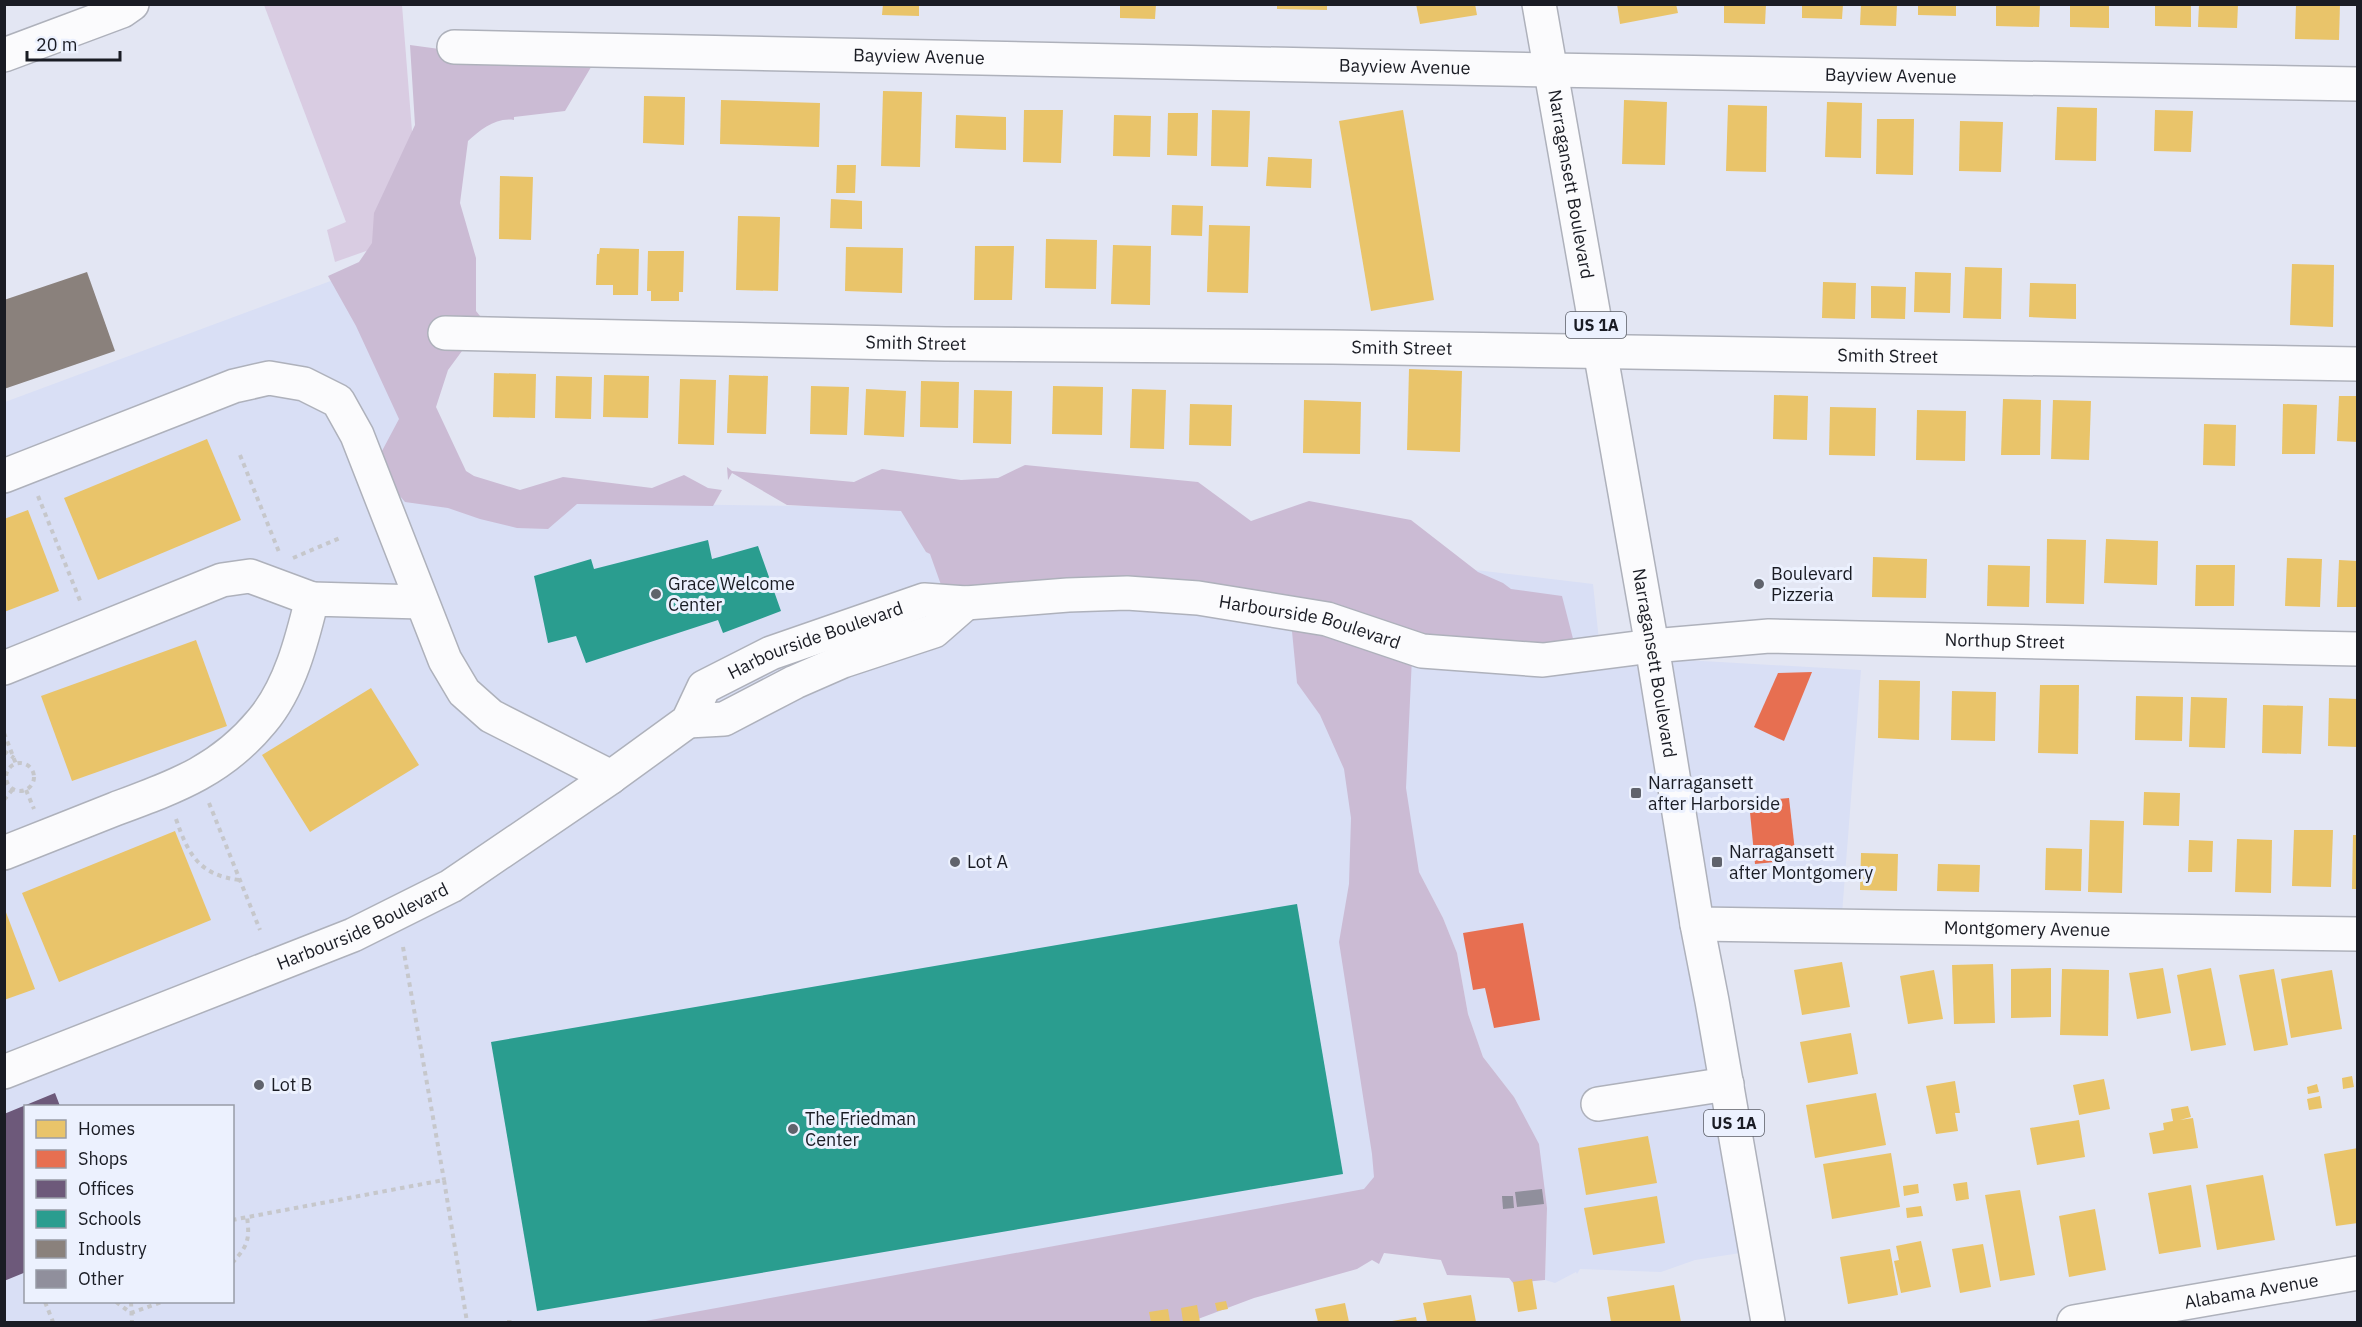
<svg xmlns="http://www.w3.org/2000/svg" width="2362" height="1327" viewBox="0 0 2362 1327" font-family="'IBM Plex Sans',sans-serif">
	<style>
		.built { fill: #d9dff5; fill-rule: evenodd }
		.green { fill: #d9cce2 }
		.forest { fill: #cbbbd4 }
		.homes { fill: #e9c46a }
		.shops { fill: #e76f51 }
		.offices { fill: #6d597a }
		.schools { fill: #2a9d8f }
		.industry { fill: #8a817c }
		.building { fill: #908f9c }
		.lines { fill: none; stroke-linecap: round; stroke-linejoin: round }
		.minor-casing { stroke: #aeb1bb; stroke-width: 36 }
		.major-casing { stroke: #aeb1bb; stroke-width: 36 }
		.path { stroke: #c6c7cb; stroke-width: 4; stroke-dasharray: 4.5 4.5; stroke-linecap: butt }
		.minor { stroke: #fbfbfd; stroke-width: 33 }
		.major { stroke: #fbfbfd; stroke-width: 33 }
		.poi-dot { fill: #60636c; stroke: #ecf1fe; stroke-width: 2 }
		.labels { text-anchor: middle; stroke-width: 6; stroke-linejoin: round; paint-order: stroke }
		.shield { fill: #ecf1fe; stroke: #595c65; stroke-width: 1.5 }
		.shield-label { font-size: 16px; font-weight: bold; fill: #1a1c24 }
		.street-label { font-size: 18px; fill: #1a1c24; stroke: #ecf1fe }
		.poi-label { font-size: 18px; fill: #1a1c24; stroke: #ecf1fe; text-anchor: start }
	</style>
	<rect width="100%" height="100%" fill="#e3e6f3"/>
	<path class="built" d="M422,247V460L509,502L957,508L1593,584L1601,659L1633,657L1861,670L1842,914L1695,909L1753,1251L1695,1260L1661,1272L1580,1269L1577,1274L1576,1272L1555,1283L1545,1280L1547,1208L1514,1097L1483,1057L1468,1014L1457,953L1443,918L1419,872L1412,827L1472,1225L1027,1322H5V402ZM26,1106H232V1302H26Z"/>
	<polygon class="green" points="264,5 402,5 420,232 335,262 327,230 346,222"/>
	<g class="forest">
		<path d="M410,45L454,51L600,52L565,111L514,117V120C496,117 480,130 468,141L460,203L476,258V311L484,321L448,370L436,407L466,471L474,476L520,490L563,477L652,488L684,475L708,488L722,490L713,506L577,504L548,529L517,528L480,519L448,508L405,502L374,466L399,419L356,326L328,276L359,262L372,243L374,213L415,125Z"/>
		<polygon points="1025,465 1198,482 1251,521 1309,501 1411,520 1478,572 1503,583 1511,589 1562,596 1578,658 1412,657 1406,788 1419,872 1443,918 1457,953 1468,1014 1483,1057 1514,1097 1539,1144 1547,1208 1545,1280 1513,1283 1509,1278 1447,1275 1441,1260 1384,1253 1379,1264 1372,1260 1357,1269 1254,1298 1190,1322 640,1322 1364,1189 1374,1177 1372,1154 1339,942 1349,884 1351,818 1344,769 1320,715 1297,683 1291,621 1098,596 950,610 930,554 926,552 901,511 787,505 732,473 728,480 727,467 732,471 854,482 882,469 961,480 998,478"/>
	</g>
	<g class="homes">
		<polygon points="883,4 919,4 919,16 882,15"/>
		<polygon points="1120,4 1156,4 1155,19 1120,18"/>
		<polygon points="1277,4 1327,4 1327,10 1277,9"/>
		<polygon points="1416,4 1475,4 1477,15 1420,24"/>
		<polygon points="1617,4 1676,4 1678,13 1620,24"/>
		<polygon points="1724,4 1766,4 1765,24 1724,23"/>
		<polygon points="1802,4 1843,4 1842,19 1802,18"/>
		<polygon points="1861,4 1897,4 1896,26 1860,25"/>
		<polygon points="1918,4 1956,4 1956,16 1918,15"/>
		<polygon points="1996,4 2040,4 2039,27 1996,26"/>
		<polygon points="2070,4 2109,4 2109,28 2070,27"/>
		<polygon points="2155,4 2191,4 2191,27 2155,26"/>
		<polygon points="2199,4 2238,4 2237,28 2198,27"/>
		<polygon points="2296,4 2340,4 2339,40 2295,39"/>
		<polygon points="883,91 922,92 920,167 881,166"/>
		<polygon points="644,96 685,97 684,145 643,143"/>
		<polygon points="721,100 820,103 819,147 720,144"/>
		<polygon points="1624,100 1667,102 1665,165 1622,164"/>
		<polygon points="1827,102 1862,103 1861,158 1825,157"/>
		<polygon points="1728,105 1767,106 1766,172 1726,171"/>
		<polygon points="2057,107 2097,108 2096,161 2055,160"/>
		<polygon points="1024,110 1063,110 1061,163 1023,162"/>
		<polygon points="1212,110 1250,111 1248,167 1211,166"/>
		<polygon points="1403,110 1434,300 1371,311 1339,121"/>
		<polygon points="2155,110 2193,111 2191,152 2154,151"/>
		<polygon points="1168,113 1198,113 1197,156 1167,155"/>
		<polygon points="956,115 1006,117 1006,150 955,148"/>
		<polygon points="1114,115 1151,116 1150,157 1113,156"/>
		<polygon points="1877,119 1914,119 1913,175 1876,174"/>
		<polygon points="1960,121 2003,122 2001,172 1959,171"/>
		<polygon points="1268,157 1312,159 1311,188 1266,186"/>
		<polygon points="837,165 856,165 855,193 836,193"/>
		<polygon points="500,176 533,177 531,240 499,239"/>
		<polygon points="831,199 862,201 862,229 830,228"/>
		<polygon points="1172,205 1203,206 1202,236 1171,235"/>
		<polygon points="738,216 780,217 778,291 736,290"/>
		<polygon points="1209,225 1250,226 1248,293 1207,292"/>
		<polygon points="1046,239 1097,240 1096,289 1045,288"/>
		<polygon points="1113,245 1151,246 1150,305 1111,304"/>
		<polygon points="975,246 1014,246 1012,300 974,300"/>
		<polygon points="846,247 903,248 902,293 845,291"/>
		<polygon points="600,248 639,249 638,295 613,295 613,285 596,285 597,254 599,254"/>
		<polygon points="648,251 684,251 683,292 679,292 679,301 651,301 651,291 647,291"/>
		<polygon points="2292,264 2334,265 2333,327 2290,325"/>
		<polygon points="1965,267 2002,268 2001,319 1963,318"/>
		<polygon points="1915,272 1951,273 1950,313 1914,312"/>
		<polygon points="1823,282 1856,283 1855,319 1822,318"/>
		<polygon points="2030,283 2076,284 2076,319 2029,317"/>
		<polygon points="1871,286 1906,287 1905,319 1871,318"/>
		<polygon points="1409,369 1462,371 1460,452 1407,450"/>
		<polygon points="494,373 536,374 535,418 493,417"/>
		<polygon points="604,375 649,376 648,418 603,417"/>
		<polygon points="729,375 768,376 766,434 727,433"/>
		<polygon points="556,376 592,377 591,419 555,418"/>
		<polygon points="680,379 716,380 714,445 678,444"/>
		<polygon points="921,381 959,382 958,428 920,427"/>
		<polygon points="811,386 849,387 847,435 810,434"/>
		<polygon points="1053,386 1103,387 1102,435 1052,434"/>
		<polygon points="866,389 906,391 904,437 864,435"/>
		<polygon points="1132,389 1166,390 1164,449 1130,448"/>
		<polygon points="974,390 1012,391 1011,444 973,443"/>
		<polygon points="1774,395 1808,396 1807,440 1773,439"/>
		<polygon points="2339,396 2358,396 2358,442 2337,441"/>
		<polygon points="2003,399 2041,400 2040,455 2001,455"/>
		<polygon points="1304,400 1361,402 1360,454 1303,453"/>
		<polygon points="2053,400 2091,401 2089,460 2051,459"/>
		<polygon points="1190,404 1232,405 1231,446 1189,445"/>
		<polygon points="2283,404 2317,405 2315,454 2282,454"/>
		<polygon points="1830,407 1876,408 1875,456 1829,455"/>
		<polygon points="1917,410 1966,411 1965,461 1916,460"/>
		<polygon points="2204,424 2236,425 2235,466 2203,465"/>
		<polygon points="207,439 241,520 98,580 64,498"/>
		<polygon points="28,510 59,591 4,612 4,519"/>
		<polygon points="2047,539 2086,540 2084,604 2046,603"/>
		<polygon points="2106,539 2158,541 2157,585 2104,583"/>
		<polygon points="1873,557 1927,559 1926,598 1872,597"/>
		<polygon points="2287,558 2322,559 2320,607 2285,606"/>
		<polygon points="2339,560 2358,561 2358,607 2337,607"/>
		<polygon points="1988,565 2030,566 2029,607 1987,606"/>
		<polygon points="2196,565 2235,565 2234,606 2195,606"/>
		<polygon points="196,640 227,726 72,781 41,696"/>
		<polygon points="1879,680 1920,681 1919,740 1878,738"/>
		<polygon points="2040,685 2079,685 2078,754 2038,753"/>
		<polygon points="371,688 419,765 310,832 262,755"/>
		<polygon points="1952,691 1996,692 1995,741 1951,740"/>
		<polygon points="2136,696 2183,697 2182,741 2135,740"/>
		<polygon points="2191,697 2227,698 2225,748 2189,747"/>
		<polygon points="2329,698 2358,699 2358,747 2328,746"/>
		<polygon points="2263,705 2303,706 2301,754 2262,753"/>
		<polygon points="2144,792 2180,793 2179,826 2143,825"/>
		<polygon points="2090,820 2124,821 2122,893 2088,892"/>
		<polygon points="2294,830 2333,830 2331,887 2292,886"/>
		<polygon points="175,831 211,920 59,982 22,893"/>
		<polygon points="2353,835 2358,835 2358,889 2352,889"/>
		<polygon points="2237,839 2272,840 2271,893 2235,892"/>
		<polygon points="2189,840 2213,841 2212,872 2188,872"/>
		<polygon points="2046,848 2082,849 2081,891 2045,890"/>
		<polygon points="1861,853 1898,854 1897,891 1860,890"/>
		<polygon points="1938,864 1980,865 1979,892 1937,891"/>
		<polygon points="4,907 35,989 4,1000"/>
		<polygon points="1842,962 1850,1007 1802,1015 1794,970"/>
		<polygon points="1993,964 1995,1023 1954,1024 1952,965"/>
		<polygon points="2051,968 2051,1017 2011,1018 2011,969"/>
		<polygon points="2163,968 2171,1013 2137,1019 2129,973"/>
		<polygon points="2211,968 2226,1045 2191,1051 2177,975"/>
		<polygon points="2062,969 2109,970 2108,1036 2060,1035"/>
		<polygon points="2274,969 2288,1045 2254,1051 2239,975"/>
		<polygon points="1934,970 1943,1019 1908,1024 1900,976"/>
		<polygon points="2332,970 2342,1029 2291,1038 2281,979"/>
		<polygon points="1851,1033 1858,1074 1808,1083 1800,1042"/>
		<polygon points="2352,1076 2354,1087 2343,1089 2342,1078"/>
		<polygon points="2104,1079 2110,1109 2079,1115 2073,1085"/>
		<polygon points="1955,1081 1960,1113 1955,1113 1958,1131 1936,1134 1926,1086"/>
		<polygon points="2317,1084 2319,1092 2308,1094 2307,1087"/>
		<polygon points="1876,1093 1886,1145 1815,1158 1806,1105"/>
		<polygon points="2320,1096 2322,1108 2309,1110 2307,1099"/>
		<polygon points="2188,1106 2191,1117 2180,1120 2193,1118 2198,1148 2153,1154 2149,1133 2164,1130 2163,1123 2173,1121 2171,1109"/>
		<polygon points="2079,1120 2085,1157 2037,1165 2030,1128"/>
		<polygon points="1648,1136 1657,1183 1586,1195 1578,1148"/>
		<polygon points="2358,1148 2358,1223 2336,1226 2324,1154"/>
		<polygon points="1891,1153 1900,1207 1832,1219 1823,1164"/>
		<polygon points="2263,1175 2275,1240 2217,1250 2206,1185"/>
		<polygon points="1967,1182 1969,1199 1956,1201 1953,1184"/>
		<polygon points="1918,1184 1919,1193 1904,1196 1903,1186"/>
		<polygon points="2191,1185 2201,1247 2159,1254 2148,1193"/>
		<polygon points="2020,1190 2035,1275 2000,1281 1985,1195"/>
		<polygon points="1657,1196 1665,1243 1593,1255 1584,1208"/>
		<polygon points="1921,1206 1923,1216 1907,1218 1906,1208"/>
		<polygon points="2095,1209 2106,1270 2069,1277 2059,1216"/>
		<polygon points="1921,1241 1931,1287 1901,1293 1894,1261 1899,1260 1896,1246"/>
		<polygon points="1983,1244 1991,1287 1960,1293 1952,1249"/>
		<polygon points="1890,1249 1898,1295 1848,1304 1840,1257"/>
		<polygon points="1532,1279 1537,1309 1518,1312 1513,1282"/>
		<polygon points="1674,1285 1681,1322 1611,1322 1607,1297"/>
		<polygon points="1471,1295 1476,1322 1427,1322 1423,1303"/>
		<polygon points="1226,1301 1228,1309 1217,1311 1215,1303"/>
		<polygon points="1345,1303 1349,1322 1318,1322 1315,1309"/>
		<polygon points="1197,1305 1200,1322 1183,1322 1181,1308"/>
		<polygon points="1168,1309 1170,1322 1151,1322 1149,1312"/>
		<polygon points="1416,1317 1417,1322 1392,1322 1392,1321"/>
	</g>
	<g class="shops">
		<polygon points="1812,672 1784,741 1754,727 1778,673"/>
		<polygon points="1789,798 1796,860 1755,864 1749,802"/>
		<polygon points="1523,923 1540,1020 1494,1028 1485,988 1473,990 1463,933"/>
	</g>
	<polygon class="offices" points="55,1093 60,1106 26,1106 26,1272 4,1281 4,1114"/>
	<g class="schools">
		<polygon points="708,540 712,559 758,546 781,611 723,633 718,620 586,663 576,636 548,643 534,576 591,559 594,569"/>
		<polygon points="1297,904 1343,1174 537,1311 491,1042"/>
	</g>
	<polygon class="industry" points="87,272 115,351 4,389 4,300"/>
	<g class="building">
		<polygon points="1542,1189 1544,1204 1517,1207 1515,1192"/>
		<polygon points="1502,1196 1513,1196 1514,1208 1503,1209"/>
	</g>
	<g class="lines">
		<g class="minor-casing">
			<g id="minor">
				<path id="s1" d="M454,47L1550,70L2358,84"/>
				<polyline points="4,55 122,11 132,4"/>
				<path id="s2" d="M445,333L945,344L1333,347L2358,364"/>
				<polyline points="4,476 234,386 269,378 304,384 338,401 357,435 445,660 464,692 491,716 611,777"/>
				<polyline points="4,668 222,580 250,576 312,599"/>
				<polyline points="688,721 724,719 795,682 843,661 934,631 966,603"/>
				<path d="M4,853C41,838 78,824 115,809C174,787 221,771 262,721C290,688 302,640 312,599L421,602"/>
				<path id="s3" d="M1697,924L2358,934"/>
				<path id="s4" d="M4,1072L353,935L451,886L611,777L688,721L704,687L771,653L924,600L966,603L1068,595L1127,593L1198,598L1327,619L1422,651L1543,660L1652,646L1769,636L2358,649"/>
				<polyline points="1598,1104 1727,1084"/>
				<path id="s5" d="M2074,1322L2358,1273"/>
			</g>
		</g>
		<g class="major-casing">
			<g id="major">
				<path id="s6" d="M1539,4L1652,646L1697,924L1712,1001L1768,1322"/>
			</g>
		</g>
		<g class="path">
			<polyline points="240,455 279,552"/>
			<polyline points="38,496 81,603"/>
			<polyline points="293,558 340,538"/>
			<polyline points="4,733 16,764"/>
			<polyline points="4,751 14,758"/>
			<circle cx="20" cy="777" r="14"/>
			<polyline points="26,790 34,809"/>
			<polyline points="4,800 13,789"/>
			<polyline points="209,803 260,930"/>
			<path d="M176,819C188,854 199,875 239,880"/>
			<polyline points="403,947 444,1180"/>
			<polyline points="232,1220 444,1180 467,1322"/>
			<path d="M232,1263C248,1246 250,1239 247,1217"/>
			<polyline points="45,1302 53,1322"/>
			<polyline points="116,1302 131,1313 162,1302"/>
			<polyline points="131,1302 132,1322"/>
			<polyline points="507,1322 516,1322"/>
		</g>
		<use href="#minor" class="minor"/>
		<use href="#major" class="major"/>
	</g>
	<g class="poi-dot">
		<circle cx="1759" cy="584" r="6"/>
		<circle cx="656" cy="594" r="6"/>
		<rect x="1630" y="787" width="12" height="12" rx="3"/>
		<circle cx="955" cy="862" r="6"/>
		<rect x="1711" y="856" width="12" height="12" rx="3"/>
		<circle cx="259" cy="1085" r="6"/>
		<circle cx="793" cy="1129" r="6"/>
	</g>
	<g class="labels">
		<g class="shield">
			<rect x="1566" y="312" width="60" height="26" rx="4.5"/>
			<rect x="1704" y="1110" width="60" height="26" rx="4.5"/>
		</g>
		<g class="shield-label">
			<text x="1596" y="331">US 1A</text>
			<text x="1734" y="1129">US 1A</text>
		</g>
		<g class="street-label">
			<text dy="6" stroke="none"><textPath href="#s1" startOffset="465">Bayview Avenue</textPath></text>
			<text dy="6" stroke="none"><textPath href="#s1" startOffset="951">Bayview Avenue</textPath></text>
			<text dy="6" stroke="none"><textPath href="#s1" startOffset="1437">Bayview Avenue</textPath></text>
			<text dy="6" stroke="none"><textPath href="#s6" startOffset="183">Narragansett Boulevard</textPath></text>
			<text dy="6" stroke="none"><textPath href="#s2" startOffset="471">Smith Street</textPath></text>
			<text dy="6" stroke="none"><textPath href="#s2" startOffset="957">Smith Street</textPath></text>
			<text dy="6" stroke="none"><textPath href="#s2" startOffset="1443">Smith Street</textPath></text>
			<text dy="6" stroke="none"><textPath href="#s4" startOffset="1437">Harbourside Boulevard</textPath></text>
			<text dy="6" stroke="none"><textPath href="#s4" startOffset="932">Harbourside Boulevard</textPath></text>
			<text dy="6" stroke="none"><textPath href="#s4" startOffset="2138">Northup Street</textPath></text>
			<text dy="6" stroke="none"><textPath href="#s6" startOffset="669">Narragansett Boulevard</textPath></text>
			<text dy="6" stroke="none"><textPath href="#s4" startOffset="387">Harbourside Boulevard</textPath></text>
			<text dy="6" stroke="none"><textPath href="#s3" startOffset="330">Montgomery Avenue</textPath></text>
			<text dy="6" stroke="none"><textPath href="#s5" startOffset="180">Alabama Avenue</textPath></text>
		</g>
		<g class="poi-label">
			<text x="1771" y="580">Boulevard<tspan x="1771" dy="21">Pizzeria</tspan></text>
			<text x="668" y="590">Grace Welcome<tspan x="668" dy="21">Center</tspan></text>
			<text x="1648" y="789">Narragansett<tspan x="1648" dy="21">after Harborside</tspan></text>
			<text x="1729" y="858">Narragansett<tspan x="1729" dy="21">after Montgomery</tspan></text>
			<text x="967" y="868">Lot A</text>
			<text x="271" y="1091">Lot B</text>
			<text x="805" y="1125">The Friedman<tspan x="805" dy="21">Center</tspan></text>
		</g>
	</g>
	<rect width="2362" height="1327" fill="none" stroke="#1a1c24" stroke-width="12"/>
	<rect x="24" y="1105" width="210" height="198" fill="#ecf1fe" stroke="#989ca7" stroke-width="1.5"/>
	<rect x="36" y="1120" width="30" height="18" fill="#e9c46a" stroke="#989ca7" stroke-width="1.5"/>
	<text x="78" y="1135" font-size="18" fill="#1a1c24">Homes</text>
	<rect x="36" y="1150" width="30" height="18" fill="#e76f51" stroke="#989ca7" stroke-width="1.5"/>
	<text x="78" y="1165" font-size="18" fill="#1a1c24">Shops</text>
	<rect x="36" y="1180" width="30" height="18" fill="#6d597a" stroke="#989ca7" stroke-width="1.5"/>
	<text x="78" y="1195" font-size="18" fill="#1a1c24">Offices</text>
	<rect x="36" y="1210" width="30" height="18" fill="#2a9d8f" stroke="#989ca7" stroke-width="1.5"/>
	<text x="78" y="1225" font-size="18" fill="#1a1c24">Schools</text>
	<rect x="36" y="1240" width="30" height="18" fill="#8a817c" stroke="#989ca7" stroke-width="1.5"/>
	<text x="78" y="1255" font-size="18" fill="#1a1c24">Industry</text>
	<rect x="36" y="1270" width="30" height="18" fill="#908f9c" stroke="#989ca7" stroke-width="1.5"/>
	<text x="78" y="1285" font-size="18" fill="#1a1c24">Other</text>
	<path d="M27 51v9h93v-9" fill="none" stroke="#1a1c24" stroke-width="3"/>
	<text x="36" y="51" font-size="18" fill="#1a1c24" stroke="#ecf1fe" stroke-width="4.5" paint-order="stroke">20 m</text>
</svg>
